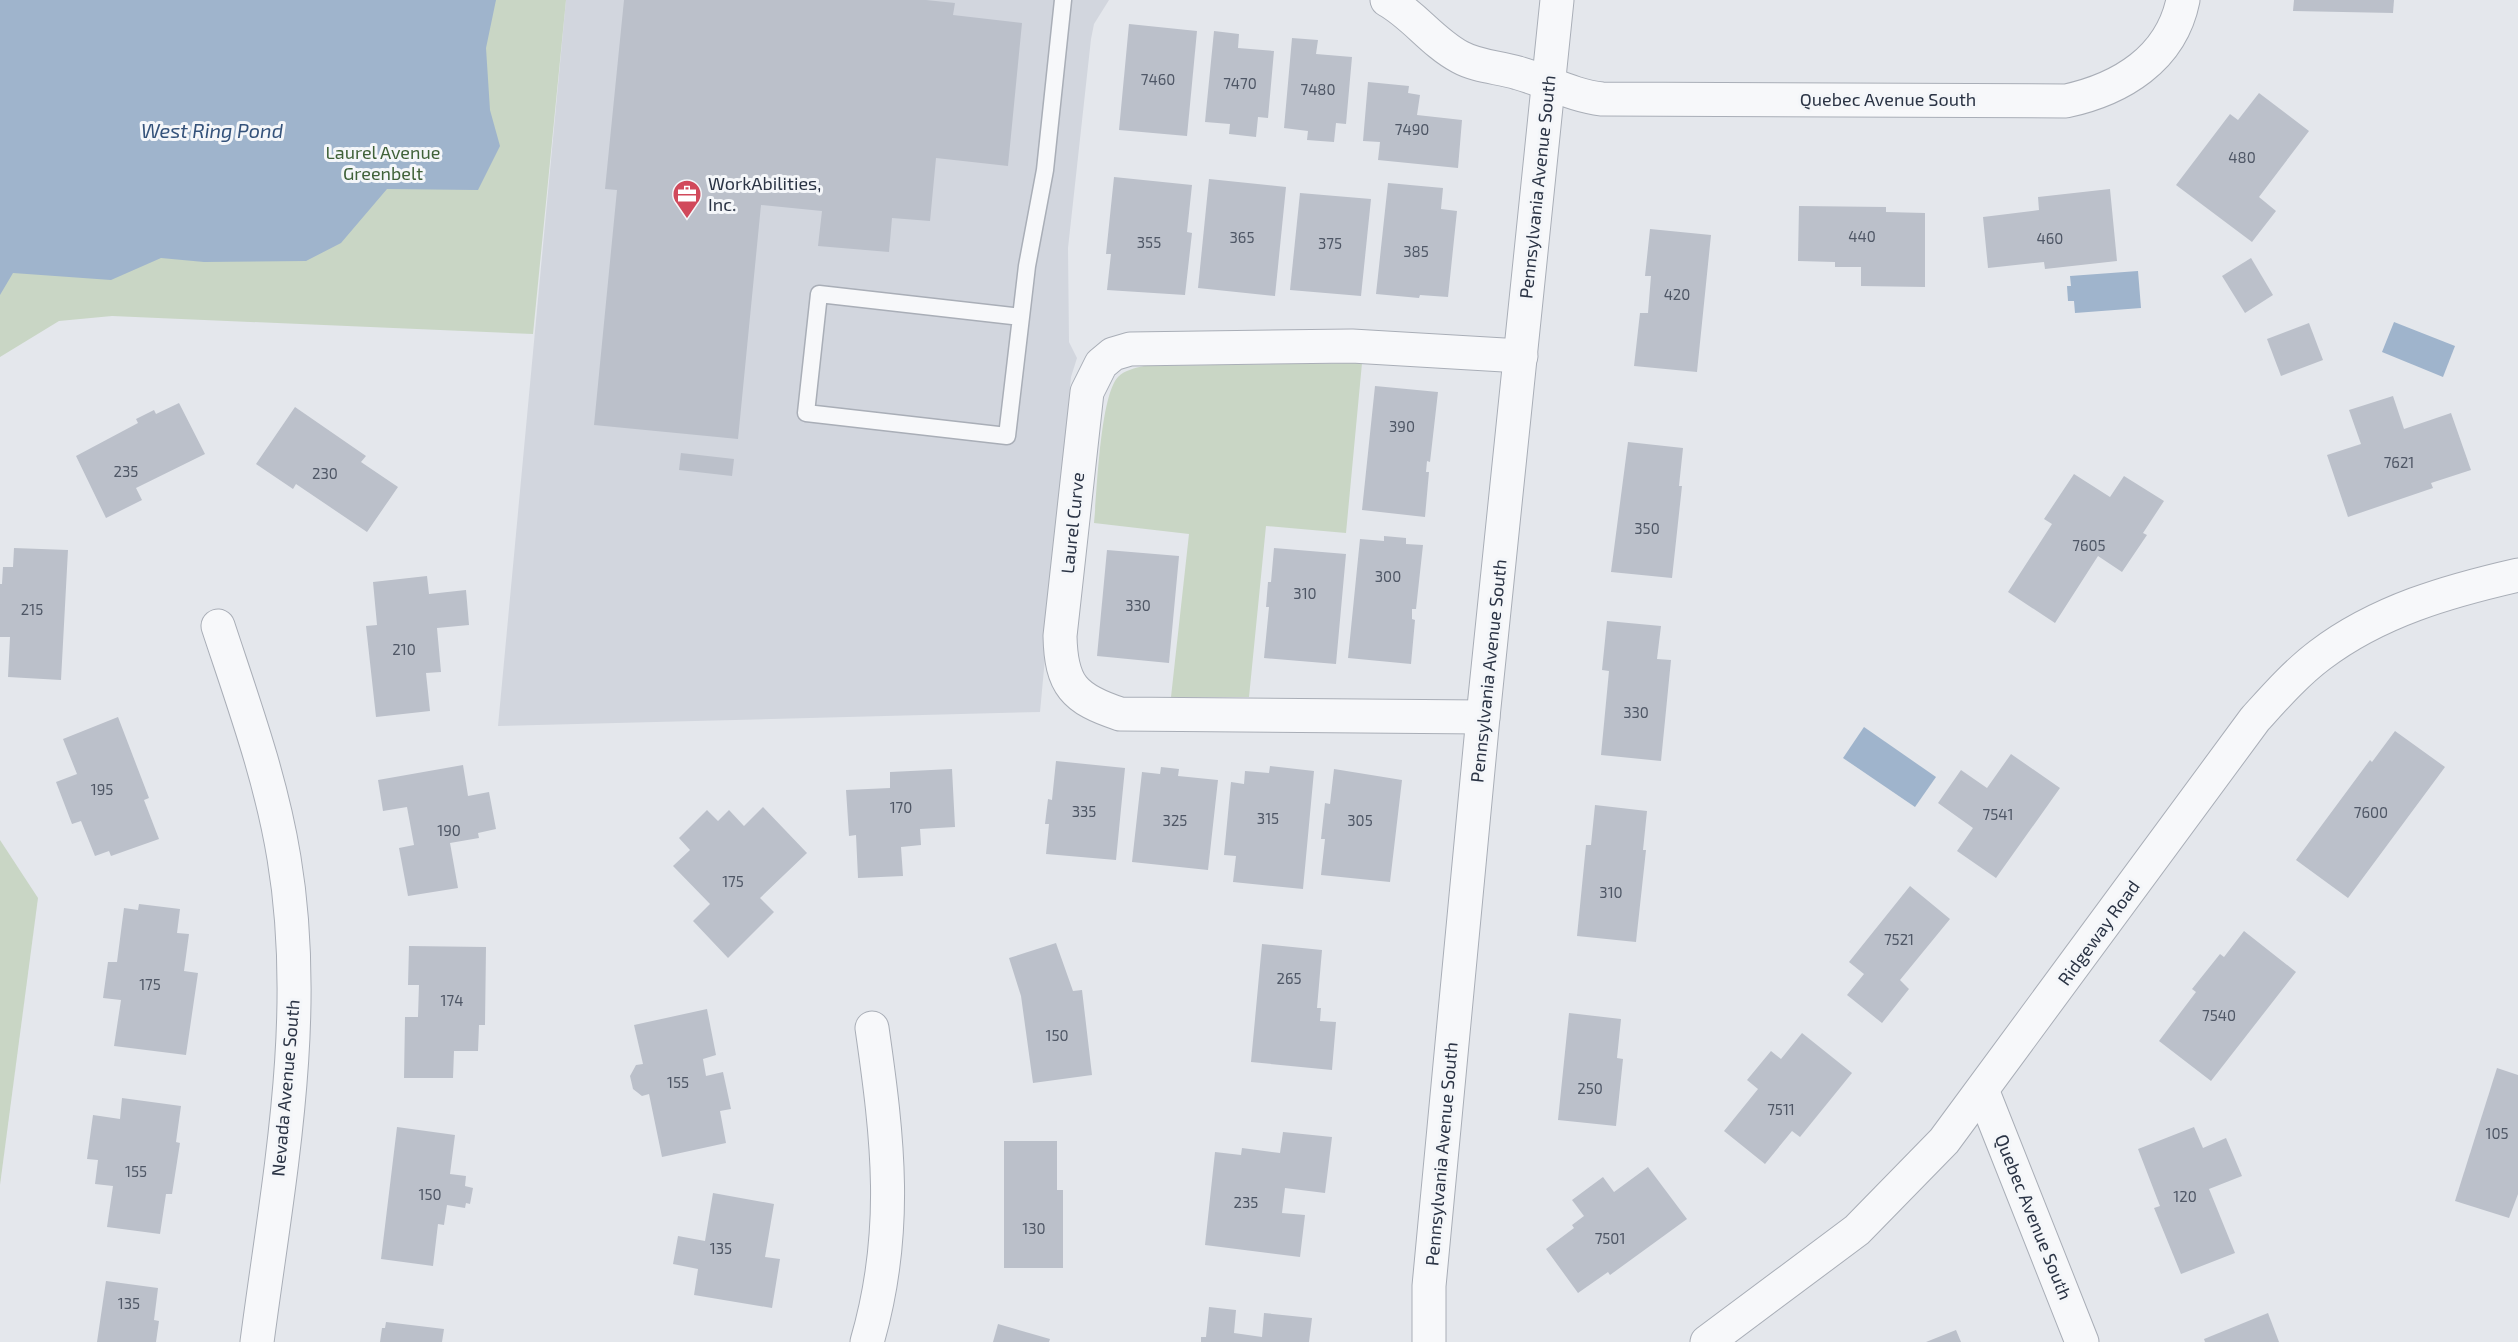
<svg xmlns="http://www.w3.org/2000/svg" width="2518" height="1342" viewBox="0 0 2518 1342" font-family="'Exo 2',sans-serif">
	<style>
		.built { fill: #d2d6de }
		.green { fill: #c9d6c5 }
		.water { fill: #9fb4cc }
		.building { fill: #bbc0ca }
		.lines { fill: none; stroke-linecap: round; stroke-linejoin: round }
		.service-casing { stroke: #a9aeb7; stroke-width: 19 }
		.minor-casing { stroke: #a9aeb7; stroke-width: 35 }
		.service { stroke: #f7f8fa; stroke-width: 16 }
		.minor { stroke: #f7f8fa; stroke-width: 33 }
		.labels { text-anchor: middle; stroke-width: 6; stroke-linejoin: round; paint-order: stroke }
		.number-label { font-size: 15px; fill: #4f5766 }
		.street-label { font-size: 18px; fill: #2b3445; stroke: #f4f6f9 }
		.park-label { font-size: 18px; fill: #3f6138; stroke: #f4f6f9 }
		.poi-label { font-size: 18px; fill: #2b3445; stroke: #f4f6f9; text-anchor: start }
		.water-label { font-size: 20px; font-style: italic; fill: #34527a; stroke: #f4f6f9 }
	</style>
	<rect width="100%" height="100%" fill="#e4e7ec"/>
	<polygon class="built" points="566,0 1109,0 1094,24 1091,39 1068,248 1069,342 1077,358 1071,377 1040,712 498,726"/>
	<g class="green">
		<polygon points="0,0 566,0 533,334 112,316 59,321 0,357"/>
		<path d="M1362,363L1346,533L1266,526L1249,697H1171L1189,534L1094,523C1097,493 1100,396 1118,377C1125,370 1135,368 1144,366Z"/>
		<polygon points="0,840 38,898 0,1185"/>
	</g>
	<g class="water">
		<polygon points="0,0 496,0 486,48 490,110 500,146 478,190 387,189 341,243 306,261 204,262 161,258 111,280 13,273 0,295"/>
		<polygon points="2138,271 2141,308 2075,313 2074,301 2068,301 2067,286 2071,286 2070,276"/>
		<polygon points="2394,322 2455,346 2443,377 2382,352"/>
		<polygon points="1864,727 1936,777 1915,807 1843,758"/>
	</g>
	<g class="building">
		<polygon points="624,0 926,0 955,3 953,15 1022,23 1008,166 936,158 930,221 892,218 889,252 818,246 822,211 761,205 738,439 594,425 617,190 605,189"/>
		<polygon points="2294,0 2394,0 2393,13 2293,11"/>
		<polygon points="1129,24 1197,31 1187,136 1119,130"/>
		<polygon points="1214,31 1239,34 1238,48 1274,51 1268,118 1258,117 1256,137 1229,134 1230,124 1205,122"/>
		<polygon points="1292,38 1318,40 1316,54 1352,57 1346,124 1336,123 1334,142 1307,140 1308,131 1284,128"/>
		<polygon points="1368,82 1409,86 1408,93 1420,95 1417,115 1462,120 1458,168 1378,160 1380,142 1363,141"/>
		<polygon points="2259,93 2309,131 2259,197 2276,211 2252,242 2176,185 2230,114 2238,120"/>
		<polygon points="1114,177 1192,185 1187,232 1192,233 1185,295 1107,290 1111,254 1106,254"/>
		<polygon points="1209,179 1286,187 1275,296 1198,288"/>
		<polygon points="1388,183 1443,188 1441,209 1457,211 1448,297 1420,295 1419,298 1376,294"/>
		<polygon points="2110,189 2117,261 2045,269 2044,262 1988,268 1983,217 2039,210 2038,197"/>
		<polygon points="1300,193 1371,199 1361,296 1290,290"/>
		<polygon points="1799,206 1886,207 1886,212 1925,213 1925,287 1861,286 1861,267 1835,267 1835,262 1798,261"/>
		<polygon points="1650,229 1711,235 1697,372 1634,366 1640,313 1648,313 1651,276 1645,276"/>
		<polygon points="2251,258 2273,295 2245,313 2222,276"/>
		<polygon points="2309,323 2323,360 2281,376 2267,339"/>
		<polygon points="1375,386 1438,392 1430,462 1427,461 1426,472 1429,472 1425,517 1362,510"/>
		<polygon points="2393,396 2404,429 2451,413 2471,470 2431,483 2433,488 2348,517 2327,455 2361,444 2349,410"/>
		<polygon points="179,403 205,454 136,488 142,500 106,518 76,456 138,423 136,419 154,410 156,414"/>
		<polygon points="295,407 366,456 361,462 398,487 367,532 296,484 293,489 256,464"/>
		<polygon points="1628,442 1683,448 1679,486 1682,486 1672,578 1611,572"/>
		<polygon points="681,453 734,459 732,476 679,470"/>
		<polygon points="2074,474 2110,497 2124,476 2164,501 2143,533 2147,535 2122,572 2098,556 2055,623 2008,592 2052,524 2044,519"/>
		<polygon points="1384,536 1406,538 1406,544 1423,545 1416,609 1412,609 1412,619 1415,620 1411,664 1348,658 1360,539 1384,541"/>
		<polygon points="14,548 68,550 61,680 8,677 10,637 0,637 0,584 2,584 3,567 13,567"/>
		<polygon points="1274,548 1346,554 1336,664 1264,658 1269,607 1266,607 1268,582 1271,582"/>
		<polygon points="1107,550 1179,556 1169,663 1097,656"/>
		<polygon points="427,576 429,594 466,590 469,625 437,628 441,672 426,673 430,711 376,717 366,626 377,625 373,582"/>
		<polygon points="1607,621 1661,626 1657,659 1671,660 1661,761 1601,755 1609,671 1602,670"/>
		<polygon points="118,717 149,798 144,800 159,839 111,856 109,851 95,856 81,821 72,824 56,782 77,774 63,739"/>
		<polygon points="2395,731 2445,767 2348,898 2296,860 2370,760 2372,762"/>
		<polygon points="2011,754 2060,788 1996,878 1957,851 1973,828 1938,803 1961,770 1987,788"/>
		<polygon points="1056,761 1125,768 1116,860 1046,854 1049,824 1045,824 1048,799 1052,800"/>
		<polygon points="463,765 468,796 489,792 496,829 478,833 479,838 450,843 458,888 408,896 399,848 414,845 407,807 383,811 378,780"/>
		<polygon points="1270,766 1314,771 1303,889 1233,882 1236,856 1224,855 1231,782 1244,784 1245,771 1269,773"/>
		<polygon points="1161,767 1179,769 1178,776 1218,780 1208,870 1132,862 1142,772 1160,774"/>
		<polygon points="952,769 955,827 920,829 921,845 901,847 903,876 858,878 856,835 849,836 846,790 890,788 890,772"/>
		<polygon points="1334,769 1402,780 1390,882 1321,875 1325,839 1321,839 1325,803 1330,804"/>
		<polygon points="1595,805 1647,811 1643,850 1646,850 1636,942 1577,936 1586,845 1591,845"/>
		<polygon points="763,807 807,853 760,898 774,912 728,958 693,921 710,904 673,866 690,850 679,838 707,810 718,821 729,810 744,826"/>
		<polygon points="1910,886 1950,919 1900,980 1909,989 1882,1023 1847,995 1864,974 1849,962"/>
		<polygon points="139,904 180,909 177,933 189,934 184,971 198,973 186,1055 114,1046 121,1000 103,998 108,962 117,962 124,908 138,910"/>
		<polygon points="2244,931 2296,972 2211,1081 2159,1041 2196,992 2192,989 2220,954 2224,957"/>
		<polygon points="1056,943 1073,991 1082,990 1092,1075 1033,1083 1021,996 1009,958"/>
		<polygon points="1262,944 1322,950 1317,1008 1321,1008 1320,1021 1336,1022 1332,1070 1251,1062"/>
		<polygon points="409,946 486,947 485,1025 479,1025 478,1051 454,1051 453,1078 404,1078 405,1017 418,1017 419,985 408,985"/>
		<polygon points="707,1009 716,1055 703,1059 706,1076 723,1072 731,1109 720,1111 726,1143 662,1157 649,1094 642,1096 633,1089 630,1076 636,1065 643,1064 634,1025"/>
		<polygon points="1569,1013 1621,1019 1617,1058 1623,1059 1616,1126 1558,1120"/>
		<polygon points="1802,1033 1852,1073 1800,1137 1792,1131 1765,1164 1724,1131 1758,1089 1747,1080 1771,1051 1781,1059"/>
		<polygon points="2497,1068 2518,1075 2518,1194 2509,1218 2455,1201"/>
		<polygon points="122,1098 181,1106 176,1142 180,1143 172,1194 166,1194 160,1234 107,1227 113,1186 95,1184 98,1160 87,1159 93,1115 120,1119"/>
		<polygon points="397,1127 455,1135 450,1174 466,1176 465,1186 473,1188 470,1204 466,1203 465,1208 447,1205 444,1225 438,1224 433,1266 381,1259"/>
		<polygon points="2194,1127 2203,1148 2226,1138 2242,1176 2209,1189 2235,1253 2181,1274 2154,1208 2160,1206 2138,1149"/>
		<polygon points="1283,1132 1332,1137 1325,1193 1285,1188 1282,1213 1305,1215 1300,1257 1205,1245 1215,1152 1241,1155 1242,1148 1280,1153"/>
		<polygon points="1004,1141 1057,1141 1057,1190 1063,1190 1063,1268 1004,1268"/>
		<polygon points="1648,1167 1687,1219 1610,1275 1608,1272 1578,1293 1546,1249 1574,1228 1572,1225 1584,1216 1572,1200 1603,1177 1614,1192"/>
		<polygon points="713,1193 774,1204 765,1257 780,1259 772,1308 694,1295 698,1269 673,1264 678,1236 705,1241"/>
		<polygon points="106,1281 158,1288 154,1320 159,1321 156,1342 97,1342"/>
		<polygon points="1209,1307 1236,1310 1234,1333 1262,1337 1264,1313 1312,1318 1309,1342 1201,1342 1201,1337 1206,1337"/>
		<polygon points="2268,1313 2279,1342 2205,1342 2204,1339"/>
		<polygon points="386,1322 444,1329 442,1342 380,1342 382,1328 385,1328"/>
		<polygon points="998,1324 1050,1339 1049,1342 993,1342"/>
		<polygon points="1956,1330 1961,1342 1926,1342"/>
	</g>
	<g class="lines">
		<g class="service-casing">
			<polyline id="service" points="1021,317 819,294 806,413 1007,436 1027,266 1045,170 1063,0"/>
		</g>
		<g class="minor-casing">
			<g id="minor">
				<path d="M1387,0C1414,15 1432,42 1460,57C1478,67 1499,67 1518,73C1547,81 1573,96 1602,99L2066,101C2121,89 2171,59 2183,0"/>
				<path d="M218,626C243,702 271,778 284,858C311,1019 278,1182 257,1342"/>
				<path d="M1483,717L1120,714C1074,699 1061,685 1060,636L1087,392L1101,364L1113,354L1130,349L1352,346L1521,356"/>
				<polyline points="1983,1092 2082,1342"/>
				<path d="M867,1342C899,1232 888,1139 872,1028"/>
				<polyline points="1429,1342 1429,1286 1483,717 1557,0"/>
				<path d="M1707,1342L1857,1230L1944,1141L2255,719C2275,697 2296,673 2320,655C2378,611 2448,591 2518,575"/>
			</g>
		</g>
		<use href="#service" class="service"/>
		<use href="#minor" class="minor"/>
	</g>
	<defs>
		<g id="office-pin" transform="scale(1.5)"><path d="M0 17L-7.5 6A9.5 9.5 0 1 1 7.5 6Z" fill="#d1495b" stroke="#f4f6f9"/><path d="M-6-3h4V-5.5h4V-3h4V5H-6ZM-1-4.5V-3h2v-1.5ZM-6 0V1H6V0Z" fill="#fff"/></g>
	</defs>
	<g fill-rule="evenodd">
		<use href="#office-pin" x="687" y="194"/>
	</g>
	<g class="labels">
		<g class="number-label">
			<text x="1158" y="85">7460</text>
			<text x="1240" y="89">7470</text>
			<text x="1318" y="95">7480</text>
			<text x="1412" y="135">7490</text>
			<text x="2242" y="163">480</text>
			<text x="1862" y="242">440</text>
			<text x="1242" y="243">365</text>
			<text x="2050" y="244">460</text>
			<text x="1149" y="248">355</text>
			<text x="1330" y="249">375</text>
			<text x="1416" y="257">385</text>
			<text x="1677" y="300">420</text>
			<text x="1402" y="432">390</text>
			<text x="2399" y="468">7621</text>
			<text x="126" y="477">235</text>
			<text x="325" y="479">230</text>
			<text x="1647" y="534">350</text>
			<text x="2089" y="551">7605</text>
			<text x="1388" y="582">300</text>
			<text x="1305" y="599">310</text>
			<text x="1138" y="611">330</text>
			<text x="32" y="615">215</text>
			<text x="404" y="655">210</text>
			<text x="1636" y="718">330</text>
			<text x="102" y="795">195</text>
			<text x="901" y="813">170</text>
			<text x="1084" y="817">335</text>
			<text x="2371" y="818">7600</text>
			<text x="1998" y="820">7541</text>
			<text x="1268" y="824">315</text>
			<text x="1175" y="826">325</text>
			<text x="1360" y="826">305</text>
			<text x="449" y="836">190</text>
			<text x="733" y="887">175</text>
			<text x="1611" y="898">310</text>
			<text x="1899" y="945">7521</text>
			<text x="1289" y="984">265</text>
			<text x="150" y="990">175</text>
			<text x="452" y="1006">174</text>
			<text x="2219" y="1021">7540</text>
			<text x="1057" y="1041">150</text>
			<text x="678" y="1088">155</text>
			<text x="1590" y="1094">250</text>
			<text x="1781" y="1115">7511</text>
			<text x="2497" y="1139">105</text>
			<text x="136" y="1177">155</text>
			<text x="430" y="1200">150</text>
			<text x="2185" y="1202">120</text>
			<text x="1246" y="1208">235</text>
			<text x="1034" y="1234">130</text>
			<text x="1610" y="1244">7501</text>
			<text x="721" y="1254">135</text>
			<text x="129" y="1309">135</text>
		</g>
		<g class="street-label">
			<text x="1888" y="106">Quebec Avenue South</text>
			<text transform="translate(1538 187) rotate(-84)" y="6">Pennsylvania Avenue South</text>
			<text transform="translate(1073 523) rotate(-84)" y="6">Laurel Curve</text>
			<text transform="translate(1489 671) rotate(-84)" y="6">Pennsylvania Avenue South</text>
			<text transform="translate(2099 933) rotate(-54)" y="6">Ridgeway Road</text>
			<text transform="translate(286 1088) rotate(-85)" y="6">Nevada Avenue South</text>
			<text transform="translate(1442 1154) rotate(-85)" y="6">Pennsylvania Avenue South</text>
			<text transform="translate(2033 1217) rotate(68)" y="6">Quebec Avenue South</text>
		</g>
		<g class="park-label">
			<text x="383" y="159">Laurel Avenue<tspan x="383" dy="21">Greenbelt</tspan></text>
		</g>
		<g class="poi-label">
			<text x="708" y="190">WorkAbilities,<tspan x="708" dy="21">Inc.</tspan></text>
		</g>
		<g class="water-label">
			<text x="212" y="138">West Ring Pond</text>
		</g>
	</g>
</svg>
